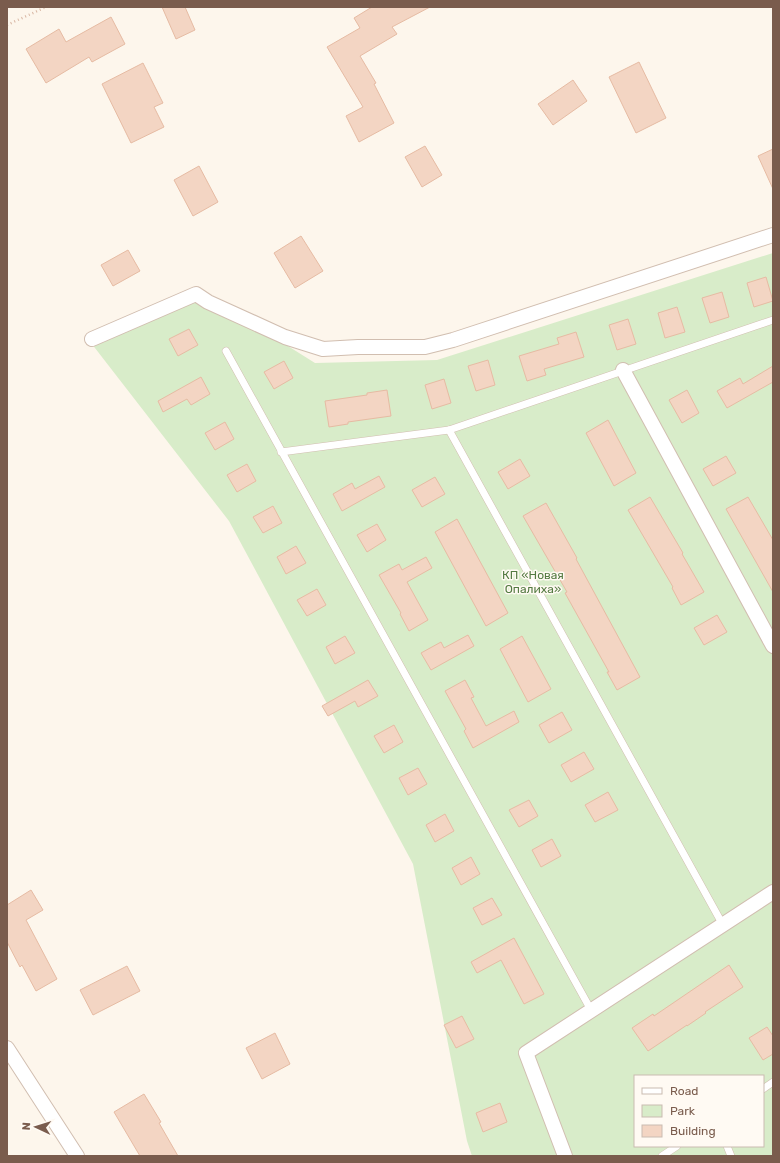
<svg xmlns="http://www.w3.org/2000/svg" width="780" height="1163" viewBox="0 0 780 1163" font-family="Rubik,sans-serif">
	<style>
		.green { fill: #d8ecc9; fill-rule: evenodd }
		.building { fill: #f3d5c3; stroke: #e6bba3 }
		.lines { fill: none; stroke-linecap: round; stroke-linejoin: round }
		.lane-casing { stroke: #d1beb0; stroke-width: 8 }
		.street-casing { stroke: #d1beb0; stroke-width: 16 }
		.path { stroke: #d9b8a5; stroke-width: 2.5; stroke-dasharray: 1 3; stroke-linecap: butt }
		.lane { stroke: #fff; stroke-width: 7 }
		.street { stroke: #fff; stroke-width: 14 }
		.labels { text-anchor: middle; stroke-width: 3; stroke-linejoin: round; paint-order: stroke }
		.park-label { font-size: 12px; fill: #537a41; stroke: #fffaf3 }
	</style>
	<rect width="100%" height="100%" fill="#fdf6ec"/>
	<path class="green" d="M773,253V1156H472L467,1141L413,864L229,521L88,339L197,289L315,363L437,360ZM635,1076H763V1146H635Z"/>
	<g class="building">
		<polygon points="162,7 185,7 195,30 176,39"/>
		<polygon points="372,7 430,7 392,27 397,34 360,56 376,83 374,84 394,123 359,142 346,116 363,107 327,47 360,28 354,18"/>
		<polygon points="111,17 125,44 92,62 89,57 46,83 26,49 59,29 66,42"/>
		<polygon points="639,62 666,118 636,133 609,77"/>
		<polygon points="143,63 163,103 154,107 164,127 131,143 102,84"/>
		<polygon points="573,80 587,101 553,125 538,104"/>
		<polygon points="425,146 442,175 422,187 405,157"/>
		<polygon points="773,149 773,189 758,156"/>
		<polygon points="199,166 218,202 193,216 174,180"/>
		<polygon points="301,236 323,271 295,288 274,253"/>
		<polygon points="128,250 140,271 113,286 101,265"/>
		<polygon points="766,277 773,301 754,307 747,283"/>
		<polygon points="722,292 729,317 710,323 702,298"/>
		<polygon points="677,307 685,332 665,338 658,313"/>
		<polygon points="628,319 636,344 617,350 609,325"/>
		<polygon points="189,329 198,345 178,356 169,339"/>
		<polygon points="576,332 584,357 544,369 546,375 527,381 519,356 559,344 557,338"/>
		<polygon points="488,360 495,385 476,391 468,366"/>
		<polygon points="284,361 293,378 274,389 264,372"/>
		<polygon points="773,366 773,382 727,408 717,391 740,378 743,384"/>
		<polygon points="201,377 210,394 191,405 187,399 163,412 158,401"/>
		<polygon points="444,379 451,403 432,409 425,385"/>
		<polygon points="387,390 391,416 348,422 348,424 329,427 325,401 367,395 367,393"/>
		<polygon points="687,390 699,413 682,423 669,400"/>
		<polygon points="608,420 636,473 614,486 586,433"/>
		<polygon points="225,422 234,439 215,450 205,433"/>
		<polygon points="726,456 736,473 713,486 703,469"/>
		<polygon points="520,459 530,476 508,489 498,472"/>
		<polygon points="247,464 256,481 237,492 227,475"/>
		<polygon points="379,476 385,487 342,511 333,494 352,483 355,489"/>
		<polygon points="435,477 445,494 422,507 412,490"/>
		<polygon points="650,497 683,553 682,554 704,592 681,605 672,588 673,587 628,510"/>
		<polygon points="748,497 773,540 773,592 726,509"/>
		<polygon points="546,503 577,558 576,559 640,677 617,690 607,672 609,672 565,593 567,592 523,516"/>
		<polygon points="273,506 282,523 263,533 253,517"/>
		<polygon points="457,519 508,613 486,626 435,532"/>
		<polygon points="377,524 386,540 367,552 357,535"/>
		<polygon points="296,546 306,563 286,574 277,557"/>
		<polygon points="426,557 432,568 407,582 428,620 409,631 400,614 401,613 379,575 399,564 402,570"/>
		<polygon points="317,589 326,605 307,616 297,600"/>
		<polygon points="717,615 727,632 704,645 694,628"/>
		<polygon points="468,635 474,646 431,670 421,653 441,642 444,648"/>
		<polygon points="345,636 355,653 335,664 326,647"/>
		<polygon points="522,636 551,689 528,702 500,649"/>
		<polygon points="368,680 378,696 358,707 355,701 328,716 322,706"/>
		<polygon points="465,680 474,697 471,698 486,726 514,711 519,722 473,748 464,731 466,729 445,691"/>
		<polygon points="562,712 572,730 549,743 539,725"/>
		<polygon points="394,725 403,742 384,753 374,736"/>
		<polygon points="584,752 594,769 571,782 561,765"/>
		<polygon points="418,768 427,784 408,795 399,778"/>
		<polygon points="608,792 618,810 595,822 585,805"/>
		<polygon points="529,800 538,816 519,827 509,810"/>
		<polygon points="445,814 454,831 435,842 426,825"/>
		<polygon points="552,839 561,856 541,867 532,850"/>
		<polygon points="471,857 480,874 461,885 452,868"/>
		<polygon points="31,890 43,910 26,920 57,979 36,991 22,965 20,967 7,942 7,905"/>
		<polygon points="492,898 502,915 482,925 473,908"/>
		<polygon points="514,938 544,994 524,1004 501,960 477,973 471,962"/>
		<polygon points="729,965 743,987 705,1012 706,1013 687,1026 687,1025 648,1051 632,1028 653,1014 654,1016"/>
		<polygon points="127,966 140,991 93,1015 80,990"/>
		<polygon points="462,1016 474,1039 456,1048 444,1025"/>
		<polygon points="767,1027 773,1036 773,1054 763,1060 749,1038"/>
		<polygon points="275,1033 290,1064 262,1079 246,1048"/>
		<polygon points="144,1094 161,1122 159,1123 178,1156 140,1156 114,1112"/>
		<polygon points="500,1103 507,1122 483,1132 476,1113"/>
	</g>
	<g class="lines">
		<g class="lane-casing">
			<g id="lane">
				<polyline points="226,351 591,1010"/>
				<polyline points="449,430 723,925"/>
				<polyline points="281,452 449,430 773,320"/>
				<polyline points="763,1089 773,1082"/>
				<polyline points="727,1146 731,1156"/>
				<polyline points="662,1156 677,1146"/>
			</g>
		</g>
		<g class="street-casing">
			<g id="street">
				<polyline points="92,339 196,294 208,302 285,337 323,349 358,347 425,347 453,340 773,235"/>
				<polyline points="623,370 773,646"/>
				<polyline points="7,1048 77,1156"/>
				<polyline points="565,1156 526,1053 773,892"/>
			</g>
		</g>
		<polyline class="path" points="7,25 46,7"/>
		<use href="#lane" class="lane"/>
		<use href="#street" class="street"/>
	</g>
	<g class="labels">
		<g class="park-label">
			<text x="533" y="579">КП «Новая<tspan x="533" dy="14">Опалиха»</tspan></text>
		</g>
	</g>
	<rect width="780" height="1163" fill="none" stroke="#7a5c4d" stroke-width="16"/>
	<rect x="634" y="1075" width="130" height="72" fill="#fffaf3" stroke="#cabbb1"/>
	<rect x="642" y="1088" width="20" height="6" fill="#ffffff" stroke="#cabbb1"/>
	<text x="670" y="1095" font-size="12" fill="#7a5c4d">Road</text>
	<rect x="642" y="1105" width="20" height="12" fill="#d8ecc9" stroke="#cabbb1"/>
	<text x="670" y="1115" font-size="12" fill="#7a5c4d">Park</text>
	<rect x="642" y="1125" width="20" height="12" fill="#f3d5c3" stroke="#cabbb1"/>
	<text x="670" y="1135" font-size="12" fill="#7a5c4d">Building</text>
	<g transform="translate(36 1127) rotate(274)" stroke="#fffaf3" stroke-width="3" paint-order="stroke">
	<path d="M0-3L7 15L0 10L-7 15Z" fill="#7a5c4d"/>
	<text y="-6" font-size="11" font-weight="bold" text-anchor="middle" fill="#7a5c4d">N</text>
	</g>
</svg>
